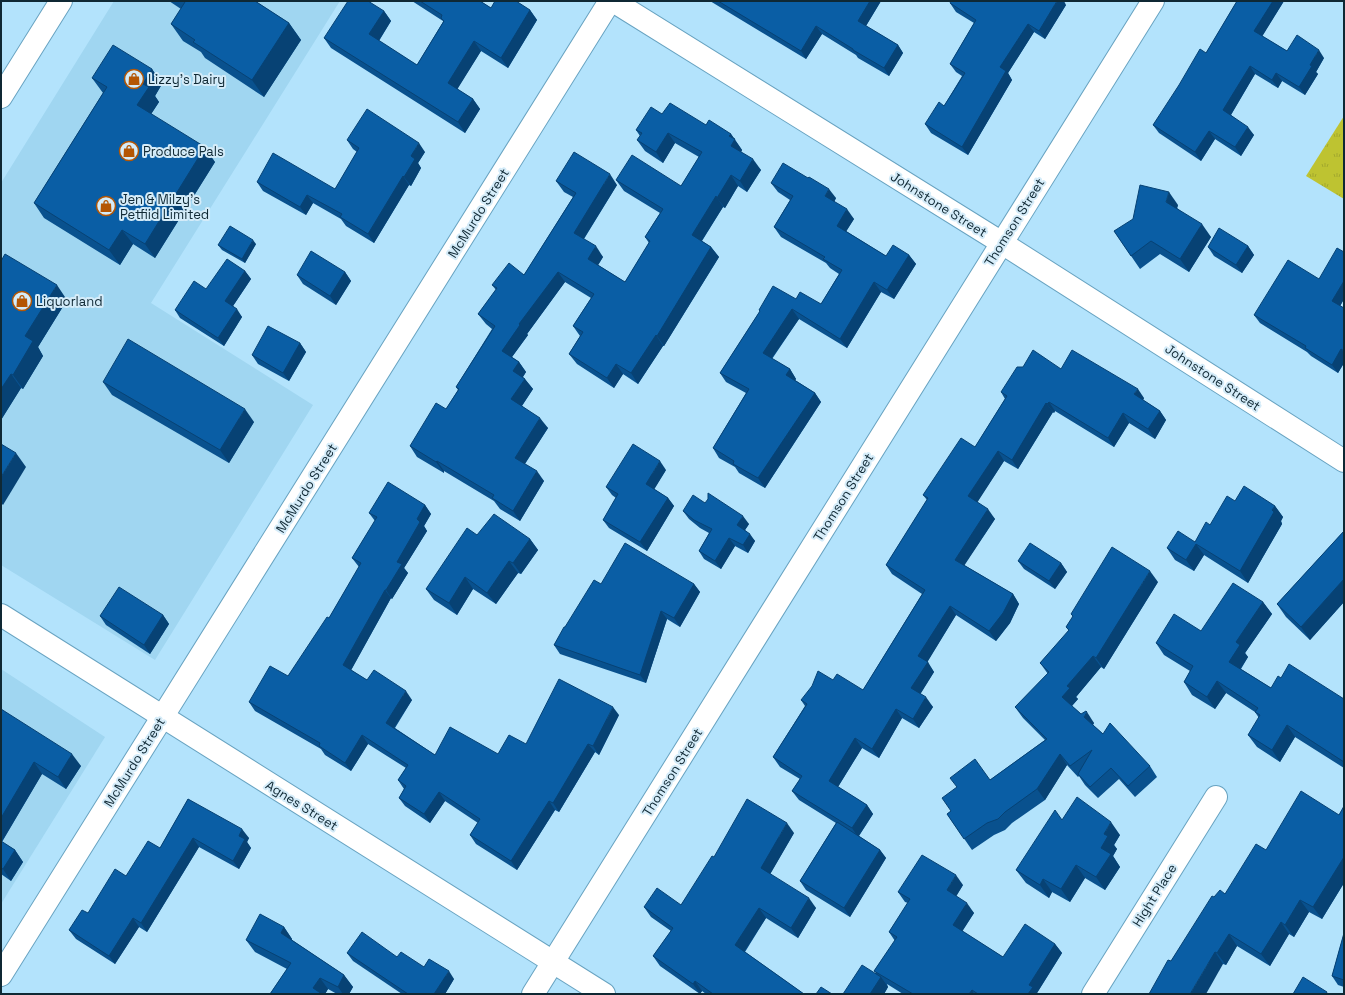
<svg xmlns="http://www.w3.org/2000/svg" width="1345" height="995" viewBox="0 0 1345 995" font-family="'Space Grotesk',sans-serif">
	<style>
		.built { fill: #a0d6f1 }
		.park { fill: url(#park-tufts) }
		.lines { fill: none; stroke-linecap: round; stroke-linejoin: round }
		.minor-casing { stroke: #68a3c1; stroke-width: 24 }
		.highway-casing { stroke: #68a3c1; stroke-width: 24 }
		.minor { stroke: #fff; stroke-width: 22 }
		.highway { stroke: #fff; stroke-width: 22 }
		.wall { fill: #09518e }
		.shaded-wall { fill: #074274 }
		.building { fill: #0a5ea5; stroke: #074274 }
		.labels { text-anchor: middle; stroke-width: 4; stroke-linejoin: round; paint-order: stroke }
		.poi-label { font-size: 13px; fill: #0f2834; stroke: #d5ecf9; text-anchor: start }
		.street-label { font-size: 13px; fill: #0f2834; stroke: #d5ecf9 }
	</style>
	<defs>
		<pattern id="park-tufts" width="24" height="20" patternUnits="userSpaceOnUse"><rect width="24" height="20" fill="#bec331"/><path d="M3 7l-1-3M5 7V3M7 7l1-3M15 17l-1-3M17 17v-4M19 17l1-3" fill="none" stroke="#a2a82c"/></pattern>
	</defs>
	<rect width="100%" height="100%" fill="#b3e3fc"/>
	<g class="built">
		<polygon points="114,1 340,1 151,303 313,405 155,660 1,565 1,183"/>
		<polygon points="1,669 105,737 1,904"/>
	</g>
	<polygon class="park" points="1344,116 1344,199 1306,176"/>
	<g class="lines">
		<g class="minor-casing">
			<g id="minor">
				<polyline points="613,1 1002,243 1344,461"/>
				<polyline points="1,615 604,994"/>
				<polyline points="1,975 610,1"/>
				<polyline points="533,994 1153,1"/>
				<polyline points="1093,994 1216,797"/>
			</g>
		</g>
		<g class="highway-casing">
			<polyline id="highway" points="1,97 61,1"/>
		</g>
		<use href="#minor" class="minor"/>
		<use href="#highway" class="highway"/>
	</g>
	<g class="wall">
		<polygon points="169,1 255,1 289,23 301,40 264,97 205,58 201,52 183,41 171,24 181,9"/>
		<polygon points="412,1 480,1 491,8 530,10 537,20 508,68 481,51 457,89 473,99 480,109 465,133 331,48 324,38 384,11 391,21 379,41 417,65 443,22 443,21"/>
		<polygon points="710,1 881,1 866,26 898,45 903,53 889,76 858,58 856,55 822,34 806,59"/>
		<polygon points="1237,1 1284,1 1262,36 1287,51 1324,58 1316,72 1318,74 1305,95 1282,81 1278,88 1255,74 1231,115 1254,135 1241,156 1215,139 1201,161 1159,133 1153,125 1206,53"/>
		<polygon points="950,3 1066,5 1045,39 1034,32 1008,73 1012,80 968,155 931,133 925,124 944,106 962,76 956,72 950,64 974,23 956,12"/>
		<polygon points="152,69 162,84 155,96 159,102 151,114 215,162 155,258 133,244 120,265 44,218 34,203 103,93 92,78"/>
		<polygon points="662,114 706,125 731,134 742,150 741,152 761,170 747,192 738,186 725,208 723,207 702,241 711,247 719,257 664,346 663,346 638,384 623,374 614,388 577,364 569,354 580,336 573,326 591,298 565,282 527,334 528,335 512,357 519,362 526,372 523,377 533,389 522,406 548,428 525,464 544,481 520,521 500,509 494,501 444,471 444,473 417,457 410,446 446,409 458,390 456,387 492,329 486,324 478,314 496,290 492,285 524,275 573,197 564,192 556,181 617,185 584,239 603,257 598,265 625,282 649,243 645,237 660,213 624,191 616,180 681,186 699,157 675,143 663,163 645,151 637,140 640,136 636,130"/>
		<polygon points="347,140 425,152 418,163 421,168 411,186 409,185 374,243 346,226 341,219 313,203 306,215 263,191 257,182 335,189 357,152 353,149"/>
		<polygon points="771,183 836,198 834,202 854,219 846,231 886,256 909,255 916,264 894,299 881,292 847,348 799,319 772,359 790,369 796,379 795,380 815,393 821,402 765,488 739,473 735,467 719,458 713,448 746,393 726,382 720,373 760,311 759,310 796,299 821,304 839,274 830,268 826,263 781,237 774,227 790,200 778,192"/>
		<polygon points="1178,205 1177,208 1211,237 1189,272 1160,254 1140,269 1114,231"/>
		<polygon points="256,244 245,263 222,250 218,245"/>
		<polygon points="1248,246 1254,255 1242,273 1214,256 1208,247"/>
		<polygon points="1344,252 1344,299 1340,306 1344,308 1344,363 1338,373 1311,356 1307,352 1260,323 1254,315 1319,279"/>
		<polygon points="1,261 67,300 38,347 43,356 23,389 21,388 1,420"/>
		<polygon points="245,271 251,279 233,306 242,317 224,346 180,318 175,310 206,289"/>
		<polygon points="345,272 351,281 336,305 303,284 297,275"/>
		<polygon points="300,343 306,352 289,381 258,364 252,355"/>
		<polygon points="1061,369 1144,398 1143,400 1160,411 1166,420 1155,439 1129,423 1114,447 1055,411 1054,413 1053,412 1018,469 1004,461 977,502 995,519 964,565 1013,594 1019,604 1010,623 996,641 956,615 927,662 934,672 920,694 933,707 919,728 902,718 879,758 862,748 838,787 867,805 873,814 859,836 880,850 886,858 850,917 806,890 800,881 836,823 799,800 792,791 800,779 780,767 773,757 805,706 801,700 833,680 863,690 922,594 892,574 886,565 927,500 923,495 975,447 1005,399 1001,392"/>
		<polygon points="103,382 254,422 229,463 112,395"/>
		<polygon points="666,470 654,489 668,498 674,506 647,551 609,528 603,520 616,498 612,495 606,487"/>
		<polygon points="1235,501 1275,506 1283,517 1281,521 1282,524 1248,583 1204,555 1194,571 1175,560 1167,548 1195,542 1210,525"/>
		<polygon points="705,503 749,524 745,530 755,541 748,553 735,546 721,569 704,559 699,551 709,533 700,528 689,519 683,511"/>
		<polygon points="425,505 431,514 424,526 427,531 404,568 408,573 392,599 391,598 351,670 367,680 412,700 395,728 435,755 498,754 619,715 599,755 595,752 559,812 555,810 517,870 476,844 470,835 478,823 445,801 430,823 405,806 399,798 404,789 398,780 406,768 368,744 351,771 325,755 321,749 255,711 249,702 288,676 329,618 359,567 352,558 375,521 369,513"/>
		<polygon points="1344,531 1344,602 1310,640 1286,617 1277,604"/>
		<polygon points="477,535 530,539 538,550 521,574 518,573 496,604 473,589 457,615 434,600 426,589"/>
		<polygon points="1018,561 1061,563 1067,572 1055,589 1024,569"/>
		<polygon points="1158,582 1104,669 1101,667 1076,697 1078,699 1072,706 1081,714 1094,723 1093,725 1103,734 1150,766 1157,777 1135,797 1119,779 1098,798 1085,785 1079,776 1078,777 1067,765 1045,800 1012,823 1005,830 994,835 972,850 947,814 990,780 1045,740 1023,718 1015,707 1048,674 1040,663 1069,631 1066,627 1073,617 1071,614"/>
		<polygon points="601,584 694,584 700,592 680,627 667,619 646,683 560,654 554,645 565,627"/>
		<polygon points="1263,602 1272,614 1245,653 1248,657 1241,669 1271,688 1281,678 1344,699 1344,768 1295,737 1280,762 1257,747 1248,735 1259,718 1255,712 1226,693 1215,709 1192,695 1184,682 1190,671 1164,655 1156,643 1201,631"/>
		<polygon points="163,615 169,624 150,654 106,625 100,616"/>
		<polygon points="1,709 81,766 66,789 42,774 2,842 15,850 23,862 11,881 1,874"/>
		<polygon points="188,799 249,838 247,842 251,848 239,869 199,847 147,932 139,927 115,964 76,939 69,930 88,913 126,876 160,848"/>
		<polygon points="1344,806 1344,883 1322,919 1309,912 1294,937 1289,934 1270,966 1237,946 1226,965 1223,964 1171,961 1214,897 1225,894 1266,850 1339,815"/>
		<polygon points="1062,820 1120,835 1114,845 1117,849 1113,856 1120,867 1105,890 1085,878 1070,902 1052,892 1049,898 1026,883 1016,870"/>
		<polygon points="794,833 770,874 816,908 798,938 766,918 745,952 804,994 706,994 702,991 700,994 660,966 653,956 671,931 651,917 644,907 681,905 714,857"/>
		<polygon points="963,885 956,896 974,913 962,931 1003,957 1055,944 1062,953 1037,993 1038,994 903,994 887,984 888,987 884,994 843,994 876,973 874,971 895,941 889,932 908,903 905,902 898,892"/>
		<polygon points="284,927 292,939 292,940 344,975 353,987 349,994 337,994 328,989 325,994 270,994 287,969 255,952 246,940"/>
		<polygon points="1344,933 1344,987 1338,985 1332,976"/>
		<polygon points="347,953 397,957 454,979 445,994 402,994 353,961"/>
	</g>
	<g class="shaded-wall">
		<polygon points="870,1 881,1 864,29 858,21"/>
		<polygon points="1057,1 1064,1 1066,5 1045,39 1039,31"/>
		<polygon points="1273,1 1284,1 1260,40 1254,31"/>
		<polygon points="530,10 537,20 508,68 501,58"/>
		<polygon points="384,11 391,21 376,45 369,34"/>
		<polygon points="289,23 301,40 264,97 252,80"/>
		<polygon points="1028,24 1034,32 1008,73 1012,80 968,155 962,147 1000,67"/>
		<polygon points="816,26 822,34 806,59 801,51"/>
		<polygon points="474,41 481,51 455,93 448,83"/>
		<polygon points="898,45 903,53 889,76 884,68"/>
		<polygon points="1319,50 1324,58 1316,72 1318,74 1305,95 1299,87 1310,65"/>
		<polygon points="1250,66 1255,74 1229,118 1223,110"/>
		<polygon points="152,69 162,84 155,96 159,102 148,119 137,105 143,84"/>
		<polygon points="1276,73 1282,81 1278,88 1272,80"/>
		<polygon points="473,99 480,109 465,133 458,122"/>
		<polygon points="1248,127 1254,135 1241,156 1235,147"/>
		<polygon points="1209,131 1215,139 1201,161 1195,152"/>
		<polygon points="668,133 675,143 663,163 656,152"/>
		<polygon points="731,134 742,150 739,156 731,146 729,136"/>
		<polygon points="419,143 425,152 418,163 421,168 411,186 404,177 411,156"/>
		<polygon points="205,147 215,162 155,258 145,244"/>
		<polygon points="753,159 761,170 747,192 740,181"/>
		<polygon points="610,174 617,185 581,243 574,233"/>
		<polygon points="731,175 738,186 725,208 717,198"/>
		<polygon points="403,176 409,185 374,243 368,234"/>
		<polygon points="829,189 836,198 832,206 825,196"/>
		<polygon points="1169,192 1178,205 1175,215 1166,202"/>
		<polygon points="307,195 313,203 306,215 300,207"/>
		<polygon points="716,196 723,207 699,245 692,235"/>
		<polygon points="847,209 854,219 844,235 837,226"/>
		<polygon points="1202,224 1211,237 1189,272 1180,259"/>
		<polygon points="122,230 133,244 120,265 109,250"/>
		<polygon points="253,240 256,244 245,263 242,259"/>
		<polygon points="596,246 603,257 595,270 588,259"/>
		<polygon points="1248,246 1254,255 1242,273 1236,265"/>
		<polygon points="711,247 719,257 664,346 657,336"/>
		<polygon points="909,255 916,264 894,299 887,290"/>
		<polygon points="245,271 251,279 231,309 225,301"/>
		<polygon points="345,272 351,281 336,305 330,296"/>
		<polygon points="558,272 565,282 527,334 528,335 509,361 502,351 519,324"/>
		<polygon points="1344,281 1344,299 1338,310 1332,301"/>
		<polygon points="874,282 881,292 847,348 840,339"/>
		<polygon points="57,285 67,300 38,347 43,356 23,389 13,375 25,336"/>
		<polygon points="237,309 242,317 224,346 218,338"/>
		<polygon points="792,309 799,319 769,362 763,353"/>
		<polygon points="656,335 663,346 638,384 631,373"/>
		<polygon points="300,343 306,352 289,381 283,373"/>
		<polygon points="1341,349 1344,353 1344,363 1338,373 1332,365"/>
		<polygon points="519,362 526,372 520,381 513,371"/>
		<polygon points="616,364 623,374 614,388 607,378"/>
		<polygon points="790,369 796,379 793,384 786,375"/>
		<polygon points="11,374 21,388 1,420 1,389"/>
		<polygon points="525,379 533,389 519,410 511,399"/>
		<polygon points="1138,389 1144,398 1141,404 1134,394"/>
		<polygon points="815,393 821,402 765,488 758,478"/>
		<polygon points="1049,402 1055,411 1054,413 1047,404"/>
		<polygon points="1046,403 1053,412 1018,469 1012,460"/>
		<polygon points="245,409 254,422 229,463 220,450"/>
		<polygon points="1160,411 1166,420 1155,439 1148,429"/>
		<polygon points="1123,413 1129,423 1114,447 1108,438"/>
		<polygon points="540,418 548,428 522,468 515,458"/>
		<polygon points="998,451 1004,461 975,506 968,496"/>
		<polygon points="16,453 26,467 3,505 1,503 1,477"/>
		<polygon points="437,461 444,471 444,473 436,462"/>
		<polygon points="660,461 666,470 652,493 646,484"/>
		<polygon points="537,471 544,481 520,521 513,511"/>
		<polygon points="668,498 674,506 647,551 640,542"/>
		<polygon points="425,505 431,514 424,526 427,531 404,568 408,573 392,599 386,590 397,562 417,519"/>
		<polygon points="1275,506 1283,517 1281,521 1282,524 1248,583 1240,571"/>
		<polygon points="988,509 995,519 962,569 955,560"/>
		<polygon points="743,516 749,524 743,533 737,525"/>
		<polygon points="750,534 755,541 748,553 743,545"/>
		<polygon points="729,538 735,546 721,569 715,561"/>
		<polygon points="530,539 538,550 521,574 513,563"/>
		<polygon points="1196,544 1204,555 1194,571 1186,560"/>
		<polygon points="509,561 518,573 496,604 487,593"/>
		<polygon points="1061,563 1067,572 1055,589 1049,581"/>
		<polygon points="1150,571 1158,582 1104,669 1096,658"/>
		<polygon points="465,577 473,589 457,615 449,603"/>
		<polygon points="1344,579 1344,602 1310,640 1301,627"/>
		<polygon points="694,584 700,592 680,627 674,618"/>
		<polygon points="385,590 391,598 349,674 343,665"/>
		<polygon points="1013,594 1019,604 1010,623 996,641 989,631"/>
		<polygon points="1263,602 1272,614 1245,653 1248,657 1237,674 1229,662 1236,642"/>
		<polygon points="950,606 956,615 925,666 918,656"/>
		<polygon points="661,611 667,619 646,683 640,675"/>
		<polygon points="163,615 169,624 150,654 144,645"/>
		<polygon points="1093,656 1101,667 1076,697 1078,699 1070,708 1062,697 1067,686"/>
		<polygon points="928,662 934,672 918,698 911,688"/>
		<polygon points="1217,681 1226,693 1215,709 1207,697"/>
		<polygon points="406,691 412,700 392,731 386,723"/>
		<polygon points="926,697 933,707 919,728 913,719"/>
		<polygon points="613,707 619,715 599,755 593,746"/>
		<polygon points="896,709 902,718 879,758 872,749"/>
		<polygon points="1087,712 1094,723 1091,728 1084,717"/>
		<polygon points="1287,725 1295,737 1280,762 1272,750"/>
		<polygon points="362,735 368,744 351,771 345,763"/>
		<polygon points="855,738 862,748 836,790 829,781"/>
		<polygon points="588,744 595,752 559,812 553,803"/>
		<polygon points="72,754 81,766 66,789 58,777"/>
		<polygon points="1060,754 1067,765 1045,800 1037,789"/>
		<polygon points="34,762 42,774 1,843 1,818"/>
		<polygon points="439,792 445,801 430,823 424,814"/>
		<polygon points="549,801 555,810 517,870 511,861"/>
		<polygon points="867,805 873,814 858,837 852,828"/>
		<polygon points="1111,822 1120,835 1114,845 1117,849 1113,856 1120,867 1105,890 1096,877 1104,834"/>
		<polygon points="787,823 794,833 768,878 761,868"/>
		<polygon points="242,829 249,838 247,842 251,848 239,869 233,861 239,836"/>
		<polygon points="193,838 199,847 147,932 141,923"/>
		<polygon points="15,850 23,862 11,881 3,869"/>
		<polygon points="880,850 886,858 850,917 844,908"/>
		<polygon points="1344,857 1344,883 1322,919 1313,907"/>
		<polygon points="1076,865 1085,878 1070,902 1061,889"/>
		<polygon points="956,875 963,885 954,900 947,890"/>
		<polygon points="1043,879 1052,892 1049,898 1040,885"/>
		<polygon points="809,898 816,908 798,938 791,928"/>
		<polygon points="1300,900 1309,912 1294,937 1285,925"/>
		<polygon points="967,903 974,913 960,935 953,925"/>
		<polygon points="759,908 766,918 742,955 735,945"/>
		<polygon points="133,918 139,927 115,964 109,956"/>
		<polygon points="1281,922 1289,934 1270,966 1261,954"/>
		<polygon points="284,927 292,939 289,944 281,933"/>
		<polygon points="1229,934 1237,946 1226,965 1217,953"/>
		<polygon points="1055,944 1062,953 1037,993 1038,994 1028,994 1029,985"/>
		<polygon points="1215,952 1223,964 1206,994 1190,994"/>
		<polygon points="449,971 454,979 445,994 434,994"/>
		<polygon points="344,975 353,987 349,994 343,994 338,987"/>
		<polygon points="881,977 888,987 884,994 870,994"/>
		<polygon points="320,978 328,989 325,994 317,994 313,988"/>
		<polygon points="695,981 702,991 700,994 693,984"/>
		<polygon points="972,990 974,994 969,994"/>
	</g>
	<g class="building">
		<polygon points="184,1 255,1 289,23 252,80 193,42 195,40 171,24 185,2"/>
		<polygon points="348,1 368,1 384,11 369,34 417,65 444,21 441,18 442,15 420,1 480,1 491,8 495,1 516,1 530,10 501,58 474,41 448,83 473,99 458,122 324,38"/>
		<polygon points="718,1 870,1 858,21 898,45 884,68 853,50 853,49 816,26 801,51"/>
		<polygon points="951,1 1057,1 1039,31 1028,24 1000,67 1006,71 962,147 925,124 939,102 944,106 965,73 950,64 976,20 950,3"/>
		<polygon points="1237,1 1273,1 1254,31 1287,51 1297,35 1319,50 1310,65 1312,66 1299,87 1276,73 1272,80 1250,66 1223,110 1248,127 1235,147 1209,131 1195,152 1153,125 1179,85 1200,49 1206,53"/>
		<polygon points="113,45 152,69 143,84 149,87 137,105 205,147 145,244 122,230 109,250 34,203 107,87 92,78"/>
		<polygon points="670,103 706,125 709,120 731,134 729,136 735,139 731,146 753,159 740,181 731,175 717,198 716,196 692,235 711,247 657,336 656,335 631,373 616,364 607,378 569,354 583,332 573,326 594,294 558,272 519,324 520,325 502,351 519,362 513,371 525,379 511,399 540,418 515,458 537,471 513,511 492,498 494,495 437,461 436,462 410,446 436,403 446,409 459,389 456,387 495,326 478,314 497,288 492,285 509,263 524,275 576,193 556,181 574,152 610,174 574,233 596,246 588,259 625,282 650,241 645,237 663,209 616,180 632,155 681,186 702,152 668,133 656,152 637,140 642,133 636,130 651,107 662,114"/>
		<polygon points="367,109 419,143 411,156 415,159 404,177 403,176 368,234 340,217 342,214 307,195 300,207 257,182 273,153 335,189 359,148 347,140"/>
		<polygon points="783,163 808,178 809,177 829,189 825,196 847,209 837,226 886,256 893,245 909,255 887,290 874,282 840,339 792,309 763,353 790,369 786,375 815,393 758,478 733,464 734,461 713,448 749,389 720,373 760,311 759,310 773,286 796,299 800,292 821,304 842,270 823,259 825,257 774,227 793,196 771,183"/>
		<polygon points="1140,185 1169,192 1166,202 1202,224 1180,259 1151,241 1131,256 1114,231 1133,219"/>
		<polygon points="230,226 253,240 242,259 218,245"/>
		<polygon points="1219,228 1248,246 1236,265 1208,247"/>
		<polygon points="1337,248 1344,252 1344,281 1332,301 1344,308 1344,351 1341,349 1332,365 1305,348 1306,346 1254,315 1288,260 1319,279"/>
		<polygon points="311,251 345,272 330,296 297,275"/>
		<polygon points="5,254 57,285 25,336 33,341 13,375 11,374 1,389 1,261"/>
		<polygon points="227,259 245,271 225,301 237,309 218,338 175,310 194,281 206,289"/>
		<polygon points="268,326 300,343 283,373 252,355"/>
		<polygon points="128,339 245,409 220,450 103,382"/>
		<polygon points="1033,350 1061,369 1072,350 1138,389 1134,394 1160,411 1148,429 1123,413 1108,438 1049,402 1047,404 1046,403 1012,460 998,451 968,496 988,509 955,560 1013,594 1003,613 989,631 950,606 918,656 928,662 911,688 926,697 913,719 896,709 872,749 855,738 829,781 867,805 852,828 792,791 802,776 773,757 807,704 801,700 812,686 818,671 833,680 837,674 863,690 925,590 886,565 928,498 923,495 961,438 975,447 1007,396 1001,392 1017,367 1023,367"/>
		<polygon points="1,444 16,453 1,477"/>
		<polygon points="633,444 660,461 646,484 668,498 640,542 603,520 618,494 606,487"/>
		<polygon points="388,482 425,505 417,519 420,522 397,562 402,564 386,590 385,590 343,665 367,680 374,670 406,691 386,723 435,755 450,727 498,754 509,735 526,744 559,679 613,707 593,746 588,744 553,803 549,801 511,861 470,835 480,819 439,792 424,814 399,798 406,786 398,780 408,765 362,735 345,763 319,746 320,743 249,702 270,666 288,676 327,617 329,618 361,563 352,558 377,517 369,513"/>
		<polygon points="1244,486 1275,506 1272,510 1274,512 1240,571 1196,544 1186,560 1167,548 1178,531 1195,542 1206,522 1210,525 1227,496 1235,501"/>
		<polygon points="708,493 743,516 737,525 750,534 743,545 729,538 715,561 699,551 712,529 694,520 683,511 693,495 705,503 708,499"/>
		<polygon points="494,514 530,539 513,563 509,561 487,593 465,577 449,603 426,589 467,528 477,535"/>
		<polygon points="1344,531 1344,579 1301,627 1277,604"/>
		<polygon points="625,543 694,584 674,618 661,611 640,675 554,645 564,627 565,627 594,580 601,584"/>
		<polygon points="1030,543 1061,563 1049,581 1018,561"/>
		<polygon points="1112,547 1150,571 1096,658 1093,656 1067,686 1070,688 1062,697 1081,714 1086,711 1087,712 1084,717 1103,734 1110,723 1150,766 1128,786 1111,768 1090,787 1078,774 1092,750 1070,766 1060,754 1037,789 1005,812 998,819 987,823 964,839 947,814 951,811 942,798 957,787 950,778 975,759 990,780 1047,739 1015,707 1049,672 1040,663 1069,630 1066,627 1073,616 1071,614"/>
		<polygon points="1233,583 1263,602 1236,642 1240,645 1229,662 1271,688 1278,676 1281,678 1289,664 1344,699 1344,762 1287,725 1272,750 1248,735 1260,715 1255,712 1258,708 1217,681 1207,697 1184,682 1193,666 1156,643 1174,614 1201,631"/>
		<polygon points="119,587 163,615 144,645 100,616"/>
		<polygon points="1,709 72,754 58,777 34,762 1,818"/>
		<polygon points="1301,791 1339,815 1344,806 1344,857 1313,907 1300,900 1285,925 1281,922 1261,954 1229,934 1217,953 1215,952 1190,994 1149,994 1168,960 1171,961 1212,896 1214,897 1220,890 1225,894 1256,844 1266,850"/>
		<polygon points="1077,797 1111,822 1104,834 1108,836 1101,848 1111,854 1096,877 1076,865 1061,889 1043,879 1040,885 1016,870 1055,810 1062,820"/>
		<polygon points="188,799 242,829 239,836 245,839 233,861 193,838 141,923 133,918 109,956 69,930 82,910 88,913 115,869 126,876 148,841 160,848"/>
		<polygon points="747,799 787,823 761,868 809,898 791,928 759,908 735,945 804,994 713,994 695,981 693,984 653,956 673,928 644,907 657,888 681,905 712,856 714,857"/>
		<polygon points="837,822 880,850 844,908 800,881"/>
		<polygon points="1,841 15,850 3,869 1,868"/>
		<polygon points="922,855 956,875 947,890 967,903 953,925 1003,957 1025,924 1055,944 1029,985 1033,987 1028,994 978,994 972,990 969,994 913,994 874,971 897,937 889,932 910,899 898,892"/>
		<polygon points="260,914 284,927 281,933 344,975 338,987 320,978 313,988 322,994 270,994 291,963 246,940"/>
		<polygon points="362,932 397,957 401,952 424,967 429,959 449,971 434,994 408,994 347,953"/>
		<polygon points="1344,933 1344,980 1332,976"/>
		<polygon points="862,965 881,977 870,994 843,994"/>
		<polygon points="1303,977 1327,992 1326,994 1293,994"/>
		<polygon points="821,987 832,994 816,994"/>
	</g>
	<defs>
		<g id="shop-ring" transform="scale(1)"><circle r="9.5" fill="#d5ecf9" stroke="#b45604" stroke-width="1.5"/><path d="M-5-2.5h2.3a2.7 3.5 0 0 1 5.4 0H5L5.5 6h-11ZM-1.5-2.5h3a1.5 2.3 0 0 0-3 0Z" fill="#b45604"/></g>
	</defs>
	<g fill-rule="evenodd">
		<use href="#shop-ring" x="134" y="79"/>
		<use href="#shop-ring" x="129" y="151"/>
		<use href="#shop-ring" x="106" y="206"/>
		<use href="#shop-ring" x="22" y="301"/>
	</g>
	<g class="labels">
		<g class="poi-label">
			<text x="148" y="84">Lizzy's Dairy</text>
			<text x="143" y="156">Produce Pals</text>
			<text x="120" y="204">Jen &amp; Milzy's<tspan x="120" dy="15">Petfiid Limited</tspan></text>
			<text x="36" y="306">Liquorland</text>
		</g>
		<g class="street-label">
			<text transform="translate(939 204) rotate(32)" y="5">Johnstone Street</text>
			<text transform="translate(478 213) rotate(-58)" y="5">McMurdo Street</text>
			<text transform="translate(1014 222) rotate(-58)" y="5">Thomson Street</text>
			<text transform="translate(1213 377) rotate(33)" y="5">Johnstone Street</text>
			<text transform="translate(306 488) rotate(-58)" y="5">McMurdo Street</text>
			<text transform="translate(843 497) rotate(-58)" y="5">Thomson Street</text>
			<text transform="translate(134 762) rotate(-58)" y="5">McMurdo Street</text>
			<text transform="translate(672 772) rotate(-58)" y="5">Thomson Street</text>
			<text transform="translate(302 805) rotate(32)" y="5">Agnes Street</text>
			<text transform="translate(1154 895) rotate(-58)" y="5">Hight Place</text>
		</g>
	</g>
	<rect width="1345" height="995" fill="none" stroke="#0f2834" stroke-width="4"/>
</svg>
